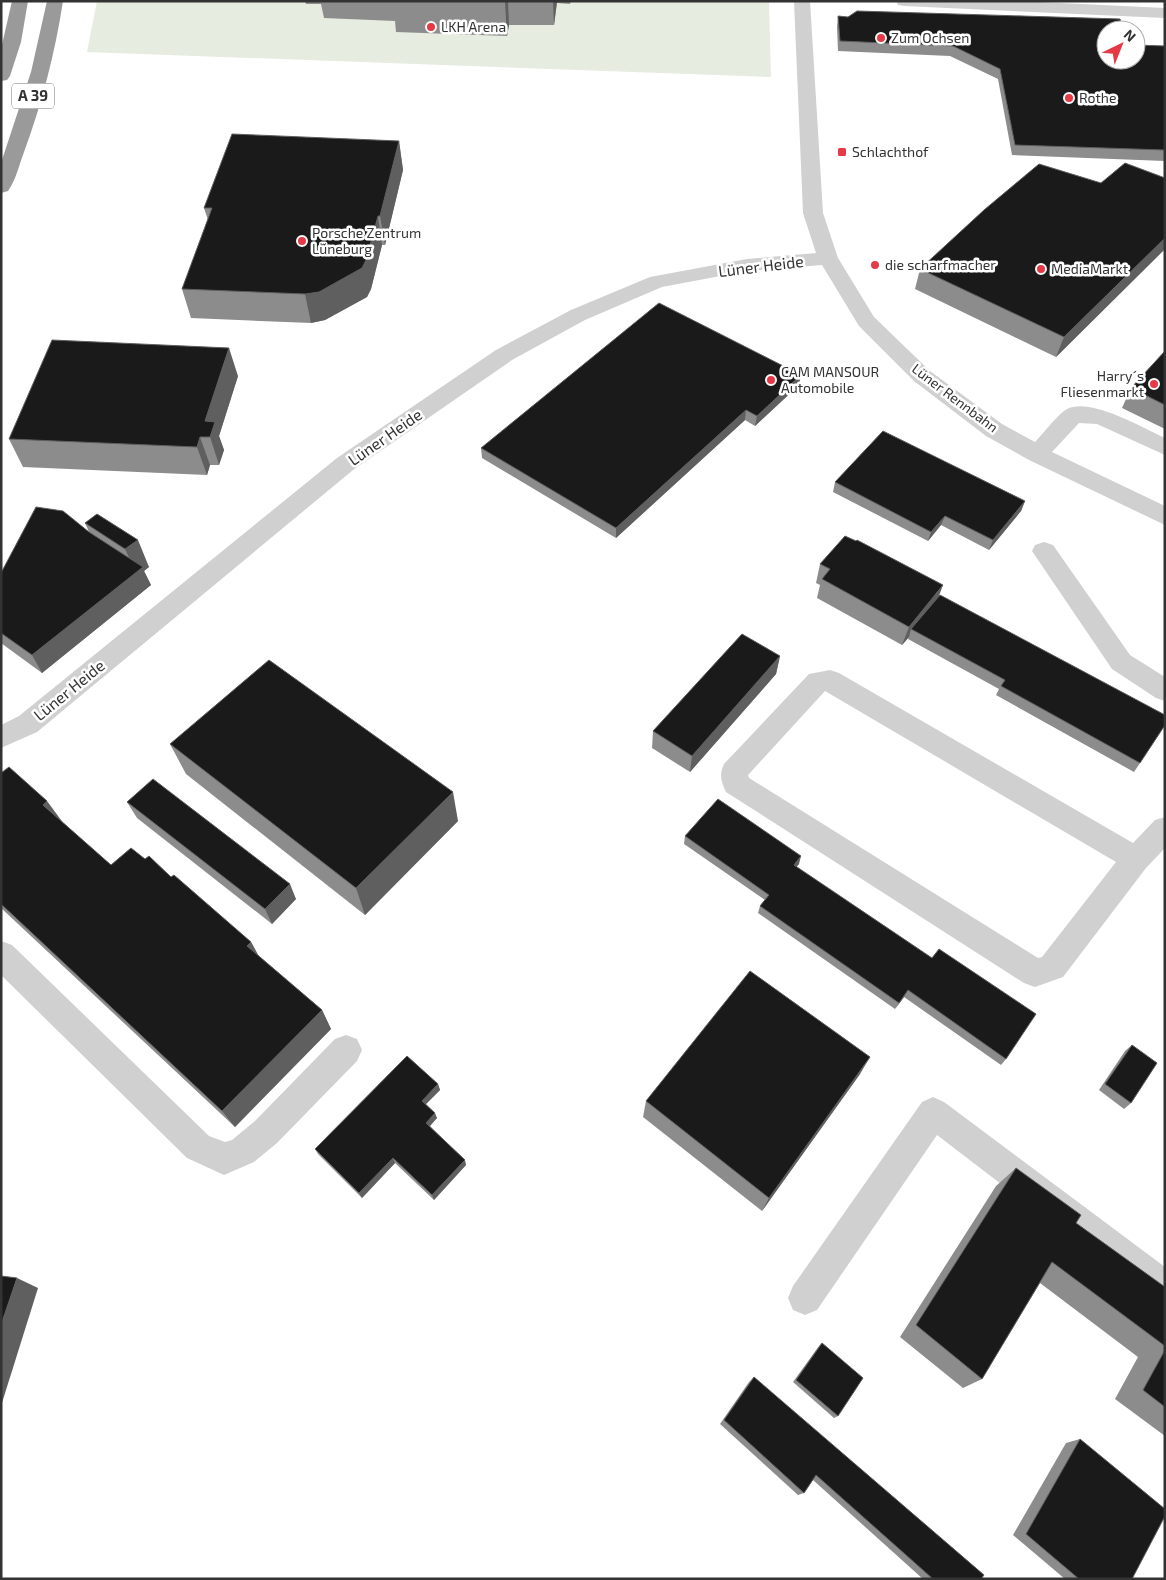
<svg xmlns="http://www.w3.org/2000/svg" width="1166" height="1580" viewBox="0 0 1166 1580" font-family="'Exo 2',sans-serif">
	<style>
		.green { fill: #e6ecdf }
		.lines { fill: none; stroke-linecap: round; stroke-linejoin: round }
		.minor { fill: #d0d0d0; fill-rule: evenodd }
		.highway { fill: #9a9a9a; fill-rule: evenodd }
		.wall { fill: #8c8c8c }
		.shaded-wall { fill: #5f5f5f }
		.building { fill: #1a1a1a; stroke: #5f5f5f }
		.poi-dot { fill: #e63946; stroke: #fff; stroke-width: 2 }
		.labels { text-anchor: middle; stroke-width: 5; stroke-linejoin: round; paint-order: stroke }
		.far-poi-label { font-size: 14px; fill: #333; stroke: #fff; text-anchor: start }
		.far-street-label { font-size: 14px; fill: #333; stroke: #fff }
		.shield { fill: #fff; stroke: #707070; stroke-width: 1 }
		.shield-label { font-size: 15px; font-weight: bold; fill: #333 }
		.street-label { font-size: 16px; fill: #333; stroke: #fff }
	</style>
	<rect width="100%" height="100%" fill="#fff"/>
	<polygon class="green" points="97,1 769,1 771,77 87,52"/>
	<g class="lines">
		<g class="minor">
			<path d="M794,1H810L823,213L838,258L874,317L930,371L1002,424L1035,442C1043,434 1057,415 1067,409C1090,397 1143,428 1165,438V455L1097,424L1079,423L1052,452L1165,506V525L1029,460L986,436L914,381L859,326L822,265L747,271L662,287L585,320L512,360L353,470L37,732L1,748V725L19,716L337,458L496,350L571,310L650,277L747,259L816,253L803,213Z"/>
			<polygon points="896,1 1018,1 1165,8 1165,18 904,6 898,5"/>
			<polygon points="1044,542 1053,545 1130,655 1165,677 1165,701 1156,698 1112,669 1032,551 1035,545"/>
			<path d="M830,670L839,673L1133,843L1155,820L1165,817V848L1146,868L1063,977L1035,987L1024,983L726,792C721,782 719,774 724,764L809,674ZM825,691L1116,862L1042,957L1038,958L749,778L748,775Z"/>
			<polygon points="1,941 12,945 209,1136 225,1142 232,1140 255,1121 335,1039 346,1035 357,1039 362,1050 357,1061 277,1143 254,1162 224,1175 187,1158 1,975"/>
			<polygon points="933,1097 944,1102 1165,1267 1165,1305 1153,1300 937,1135 817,1310 805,1315 793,1310 788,1298 793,1286 922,1102"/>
		</g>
		<g class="highway">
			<polygon points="12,1 28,1 21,42 10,76 7,80 1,81 1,49"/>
			<path d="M47,1H63C55,53 42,103 24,152C19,165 16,180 8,191L1,193V163L31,72Z"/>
		</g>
	</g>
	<g class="wall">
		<polygon points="305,1 571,1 570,4 557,3 554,25 509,25 507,36 396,32 395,21 324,18 321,4 306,4"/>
		<polygon points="838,16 1106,60 1165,46 1165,161 1012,155 998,79 950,56 838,51 837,27"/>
		<polygon points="399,141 403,170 385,245 382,245 371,289 367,297 325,320 311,323 191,318 182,289 208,220 204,208"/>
		<polygon points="1165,178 1165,249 1056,357 915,289 920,269 1101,183"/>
		<polygon points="1165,351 1165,429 1122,408 1131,388"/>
		<polygon points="238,376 219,436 224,450 219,465 210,465 207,475 23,467 9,439"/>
		<polygon points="799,385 755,426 745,420 616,538 482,458 481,448"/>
		<polygon points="835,482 1025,501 1021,511 989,550 941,525 928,541 833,492"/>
		<polygon points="97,514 149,567 144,571 151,585 42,673 1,643 1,573 89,532 85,523"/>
		<polygon points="820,564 939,596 1140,763 1134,772 996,695 999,689 908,639 909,637 902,645 817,598 820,585 816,583"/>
		<polygon points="780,656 776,674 690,772 652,748 653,731"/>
		<polygon points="170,744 458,821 365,915 186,774"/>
		<polygon points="1,773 62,822 111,865 145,859 171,877 251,942 258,955 322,1010 331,1029 235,1127 1,908"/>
		<polygon points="127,802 296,899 272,924 137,818"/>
		<polygon points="685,836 799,864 796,867 1006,1059 1001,1065 904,997 895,1009 758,913 760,906 765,900 684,844"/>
		<polygon points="1132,1045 1131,1103 1124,1109 1099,1090 1125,1051"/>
		<polygon points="860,1074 762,1211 643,1117 646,1101"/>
		<polygon points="438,1084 440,1090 426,1104 437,1118 430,1126 466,1165 434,1200 395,1163 362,1198 318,1154 315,1149"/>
		<polygon points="1016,1168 1076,1223 1165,1287 1165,1436 1115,1399 1138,1357 1040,1283 982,1379 963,1388 900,1337 996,1186"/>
		<polygon points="822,1343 838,1416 834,1418 793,1382 819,1346"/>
		<polygon points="754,1377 981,1579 923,1579 813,1480 804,1493 798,1495 720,1424 749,1382"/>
		<polygon points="1080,1439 1132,1579 1065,1579 1013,1535 1066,1443"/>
	</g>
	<g class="shaded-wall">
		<polygon points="505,1 508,1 509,25 507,36"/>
		<polygon points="553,1 557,1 554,25"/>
		<polygon points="399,141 403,170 385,245 380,216"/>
		<polygon points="378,216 382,245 371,289 367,297 325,320 311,323 305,294"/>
		<polygon points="1165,238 1165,249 1056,357 1064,337"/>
		<polygon points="229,348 238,376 219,436 224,450 219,465 205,421"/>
		<polygon points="801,375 799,385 755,426 757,416"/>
		<polygon points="746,410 745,420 616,538 616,528"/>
		<polygon points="200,437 210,465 207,475 197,447"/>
		<polygon points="1025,501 1021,511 989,550 993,540"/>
		<polygon points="945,516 941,525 928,541 931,532"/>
		<polygon points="138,540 149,567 144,571 151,585 42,673 32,655 136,572 125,549"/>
		<polygon points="943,585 936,604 911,629 909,637 902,645 909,627"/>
		<polygon points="780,656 776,674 690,772 692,756"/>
		<polygon points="453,792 458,821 365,915 356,888"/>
		<polygon points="47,801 64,824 43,805"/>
		<polygon points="801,856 799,864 791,873 794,865"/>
		<polygon points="290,884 296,899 272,924 265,909"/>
		<polygon points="251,942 262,962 247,946"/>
		<polygon points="908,990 904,997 895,1009 899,1003"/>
		<polygon points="322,1010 331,1029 235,1127 222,1111"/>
		<polygon points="870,1057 860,1074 762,1211 769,1198"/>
		<polygon points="438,1084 440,1090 424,1106 422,1101"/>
		<polygon points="435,1113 437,1118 428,1128 426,1123"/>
		<polygon points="393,1158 395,1163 362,1198 359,1193"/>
		<polygon points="465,1160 466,1165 434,1200 432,1195"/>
		<polygon points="17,1278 38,1288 1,1406 1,1325"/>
	</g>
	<g class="building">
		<polygon points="857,11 1120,19 1123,30 1106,30 1106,60 1136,60 1136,45 1165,46 1165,150 1015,145 1000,69 953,46 840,41 838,16 848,17"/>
		<polygon points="232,134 399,141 380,216 378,216 366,260 362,268 319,292 305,294 182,289 212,208 204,208"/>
		<polygon points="1125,163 1165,178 1165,238 1064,337 920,269 984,210 1039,164 1101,183"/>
		<polygon points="659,303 801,375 757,416 746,410 616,528 481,448"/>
		<polygon points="52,340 229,348 205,421 215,422 210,437 200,437 197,447 9,439"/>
		<polygon points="1165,351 1165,405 1131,388"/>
		<polygon points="883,431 1025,501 993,540 945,516 931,532 835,482"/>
		<polygon points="36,507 63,511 89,532 143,567 32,655 1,633 1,573"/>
		<polygon points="97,514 138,540 125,549 85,523"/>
		<polygon points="845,536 856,541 857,540 943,585 909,627 822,579 830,569 820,564"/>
		<polygon points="940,595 1165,715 1165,725 1140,763 1001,686 1005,680 911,629"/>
		<polygon points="742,634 780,656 692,756 653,731"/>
		<polygon points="269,660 453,792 356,888 170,744"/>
		<polygon points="9,767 47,801 43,805 111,865 131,848 145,859 149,856 171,877 174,875 251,942 247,946 322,1010 222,1111 1,904 1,773"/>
		<polygon points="153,779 290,884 265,909 127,802"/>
		<polygon points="718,799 801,856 794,865 932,958 939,949 1036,1014 1006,1059 908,990 899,1003 760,906 769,895 685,836"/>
		<polygon points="750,971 870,1057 769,1198 646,1101"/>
		<polygon points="1132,1045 1157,1063 1131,1103 1105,1084"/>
		<polygon points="407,1056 438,1084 422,1101 435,1113 426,1123 465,1160 432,1195 393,1158 359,1193 315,1149"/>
		<polygon points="1016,1168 1081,1215 1076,1223 1165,1287 1165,1346 1052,1262 982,1379 916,1325"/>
		<polygon points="1,1276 17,1278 1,1325"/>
		<polygon points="822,1343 863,1378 838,1416 796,1380"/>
		<polygon points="1165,1350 1165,1407 1143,1390"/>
		<polygon points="754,1377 984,1575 981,1579 933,1579 816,1475 804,1493 724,1420"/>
		<polygon points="1080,1439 1165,1509 1165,1516 1132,1579 1079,1579 1026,1534"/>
	</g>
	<g class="poi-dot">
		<circle cx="431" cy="27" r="5"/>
		<circle cx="881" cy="38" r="5"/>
		<circle cx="1069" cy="98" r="5"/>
		<rect x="837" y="147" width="10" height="10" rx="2.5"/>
		<circle cx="302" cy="241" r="5"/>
		<circle cx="875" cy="265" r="5"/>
		<circle cx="1041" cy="269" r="5"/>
		<circle cx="771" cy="380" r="5"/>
		<circle cx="1154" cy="384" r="5"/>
	</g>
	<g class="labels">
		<g class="far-poi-label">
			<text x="441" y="32">LKH Arena</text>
			<text x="891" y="43">Zum Ochsen</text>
			<text x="1079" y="103">Rothe</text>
			<text x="852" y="157">Schlachthof</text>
			<text x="312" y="238">Porsche Zentrum<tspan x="312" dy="16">Lüneburg</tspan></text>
			<text x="885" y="270">die scharfmacher</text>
			<text x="1051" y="274">MediaMarkt</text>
			<text x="781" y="377">CAM MANSOUR<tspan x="781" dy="16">Automobile</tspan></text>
			<text x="1144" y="381" text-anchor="end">Harry´s<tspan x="1144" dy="16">Fliesenmarkt</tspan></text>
		</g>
		<g class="far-street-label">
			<text transform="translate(955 398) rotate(37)" y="5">Lüner Rennbahn</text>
		</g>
		<rect class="shield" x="12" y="83.5" width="42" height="25" rx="4"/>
		<g class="shield-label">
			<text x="33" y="101">A 39</text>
		</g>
		<g class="street-label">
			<text transform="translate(761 266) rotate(-7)" y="6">Lüner Heide</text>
			<text transform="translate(385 437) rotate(-35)" y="6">Lüner Heide</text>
			<text transform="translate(69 690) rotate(-39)" y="6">Lüner Heide</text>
		</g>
	</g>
	<rect width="1166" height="1580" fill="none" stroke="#333333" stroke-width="5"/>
	<g transform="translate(1121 45) rotate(43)"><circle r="24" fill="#ffffff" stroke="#adadad"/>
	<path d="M0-4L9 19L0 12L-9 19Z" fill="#e63946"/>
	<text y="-8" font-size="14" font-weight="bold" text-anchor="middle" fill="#333333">N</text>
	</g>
</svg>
